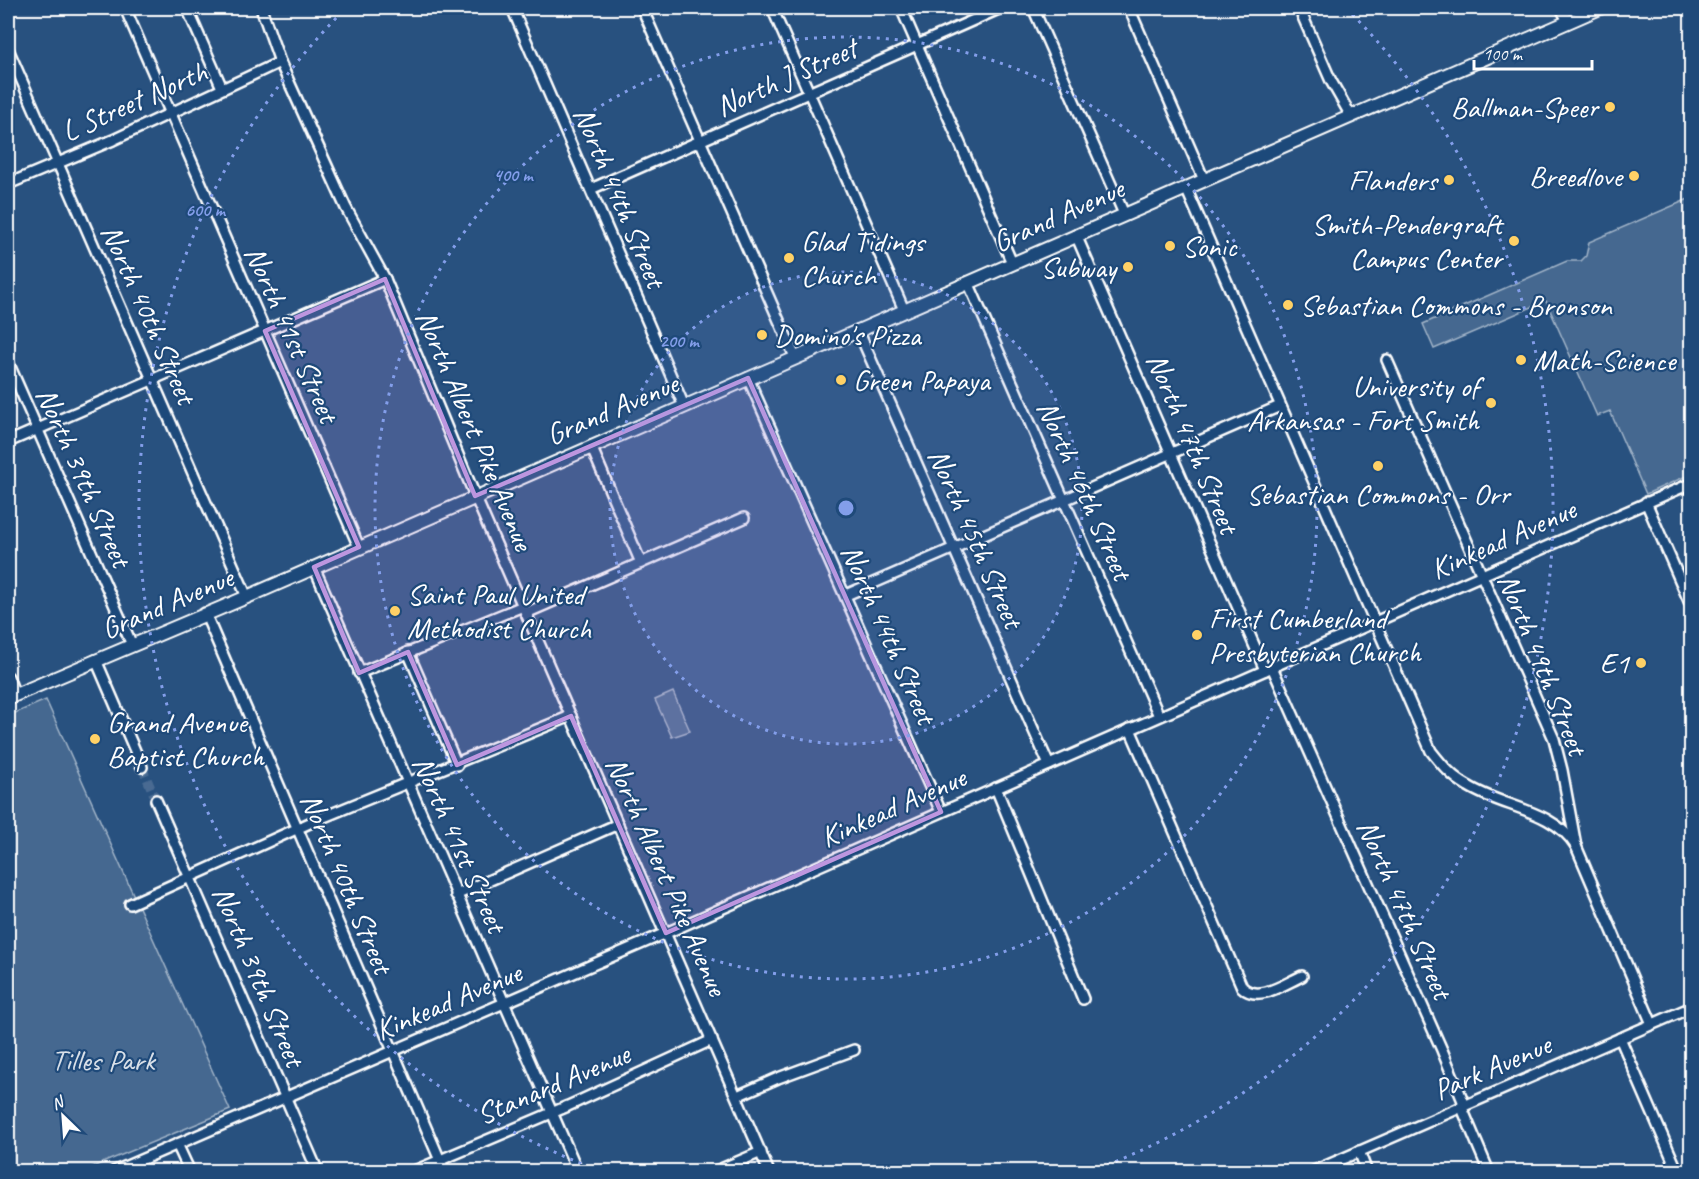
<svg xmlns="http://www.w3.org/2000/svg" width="1699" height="1179" viewBox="0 0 1699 1179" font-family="Caveat,sans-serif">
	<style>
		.park { fill: #446890; stroke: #a2b4c8; stroke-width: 1.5 }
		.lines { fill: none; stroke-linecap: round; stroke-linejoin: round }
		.minor-tunnel { stroke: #486b92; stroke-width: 9; stroke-dasharray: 9 4.5; stroke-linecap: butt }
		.minor-casing { stroke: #fff; stroke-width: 14 }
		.major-casing { stroke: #fff; stroke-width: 16 }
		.minor { stroke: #1f4a7a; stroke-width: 9 }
		.major { stroke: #1f4a7a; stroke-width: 12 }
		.marked { fill: #bd96df; fill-opacity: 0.2; stroke: #bd96df; stroke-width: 4.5; stroke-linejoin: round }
		.ring { fill: none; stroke: #839eea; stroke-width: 3; stroke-dasharray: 3 6 }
		.poi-dot { fill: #ffd166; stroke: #1f4a7a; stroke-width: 2 }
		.labels { text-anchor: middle; stroke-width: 4.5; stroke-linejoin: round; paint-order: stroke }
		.street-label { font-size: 30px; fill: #fff; stroke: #1f4a7a }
		.poi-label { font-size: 30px; fill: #fff; stroke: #1f4a7a; text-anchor: start }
		.park-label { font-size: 30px; fill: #dae1e9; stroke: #1f4a7a }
		.centre { fill: #839eea; stroke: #1f4a7a; stroke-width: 3 }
		.ring-label { font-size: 18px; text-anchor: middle; font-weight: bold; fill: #839eea; stroke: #1f4a7a; stroke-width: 4.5; stroke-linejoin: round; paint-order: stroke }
	</style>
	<rect width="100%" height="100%" fill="#28517f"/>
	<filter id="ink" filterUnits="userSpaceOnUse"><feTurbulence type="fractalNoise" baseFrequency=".0167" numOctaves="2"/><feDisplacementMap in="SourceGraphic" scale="12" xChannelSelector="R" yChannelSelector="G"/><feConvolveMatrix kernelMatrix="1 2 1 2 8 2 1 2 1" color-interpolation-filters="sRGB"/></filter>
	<g filter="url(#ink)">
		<g class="park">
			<polygon points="1691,198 1691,474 1646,494 1610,411 1597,416 1546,301 1434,349 1423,324 1567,261 1581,261 1586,256 1589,242"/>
			<polygon points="673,692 690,731 672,737 655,700"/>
			<polygon points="46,700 230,1110 83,1171 8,1172 8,716"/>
		</g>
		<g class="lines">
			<polyline class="minor-tunnel" points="142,767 156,800"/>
			<g class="minor-casing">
				<g id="minor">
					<polyline points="125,8 359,547"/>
					<polyline points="187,8 222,88"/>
					<polyline points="261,8 280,62 346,208 385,279 475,496 769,1172"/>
					<polyline points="512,8 684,406"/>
					<polyline points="642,8 795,357"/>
					<polyline points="772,8 904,310"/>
					<polyline points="901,8 1012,263"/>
					<polyline points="1033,8 1124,214"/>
					<polyline points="1129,8 1204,180"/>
					<polyline points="1299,8 1331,81 1351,116"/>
					<polyline points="1561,8 1568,21"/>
					<polyline points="8,49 247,597"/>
					<polyline points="8,184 113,140 280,62"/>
					<path d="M1186,188L1431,751C1442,765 1452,777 1468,786C1503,808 1553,809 1576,846"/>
					<polyline points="591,189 1001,8"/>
					<polyline points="1076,235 1265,670"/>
					<polyline points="968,282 1159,716"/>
					<polyline points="858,330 1049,765"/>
					<polyline points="1387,360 1554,739 1562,770 1576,846 1652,1024"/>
					<polyline points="8,362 132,645"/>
					<polyline points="748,378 941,812"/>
					<polyline points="8,442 385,279"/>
					<polyline points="591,446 641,563"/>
					<polyline points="1646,502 1692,608"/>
					<polyline points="314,567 578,1172"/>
					<polyline points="846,595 1280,406"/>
					<polyline points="205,613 445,1172"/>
					<polyline points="526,613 744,518"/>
					<polyline points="408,652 457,765"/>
					<polyline points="96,660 142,767"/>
					<polyline points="1272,667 1442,1050 1463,1101 1462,1108 1489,1172"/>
					<polyline points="359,673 523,606"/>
					<polyline points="8,677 15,695"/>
					<path d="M1130,729L1242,987C1258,1003 1284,984 1302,976"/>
					<polyline points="996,788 1083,999"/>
					<polyline points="156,800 318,1172"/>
					<polyline points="456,895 618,824"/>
					<polyline points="130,904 314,821 571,716"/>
					<polyline points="1620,1038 1678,1172"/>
					<polyline points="737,1096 778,1078 854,1050"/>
					<polyline points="177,1144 190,1172"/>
					<polyline points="1359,1151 1367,1172"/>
					<polyline points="113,1172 666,933 1692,483"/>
					<polyline points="412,1172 568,1106 712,1040"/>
					<polyline points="714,1172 761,1152"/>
					<polyline points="1312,1172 1692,1007"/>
				</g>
			</g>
			<g class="major-casing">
				<polyline id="major" points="8,698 247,597 1600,8"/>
			</g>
			<use href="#minor" class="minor"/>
			<use href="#major" class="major"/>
		</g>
	</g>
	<path class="marked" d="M385,279L475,496L748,378L941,812L666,933L571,716L457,765L408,652L359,673L314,567L359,547L265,331Z"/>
	<circle cx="846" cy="508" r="236" fill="#839eea" fill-opacity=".12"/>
	<g class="ring">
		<circle cx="846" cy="508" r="236"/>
		<circle cx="846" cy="508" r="471"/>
		<path d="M598 1170A707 707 0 0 1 346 8M1346 8A707 707 0 0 1 1094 1170"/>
	</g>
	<g class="poi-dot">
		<circle cx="1610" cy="107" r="6"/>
		<circle cx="1634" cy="176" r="6"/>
		<circle cx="1449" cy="180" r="6"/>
		<circle cx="1514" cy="241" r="6"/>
		<circle cx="1170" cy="246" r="6"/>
		<circle cx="789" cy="258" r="6"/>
		<circle cx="1128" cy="267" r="6"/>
		<circle cx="1288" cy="305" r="6"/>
		<circle cx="762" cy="335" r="6"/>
		<circle cx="1521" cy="360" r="6"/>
		<circle cx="841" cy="380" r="6"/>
		<circle cx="1491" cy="403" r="6"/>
		<circle cx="1378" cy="466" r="6"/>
		<circle cx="395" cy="611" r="6"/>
		<circle cx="1197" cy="635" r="6"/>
		<circle cx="1641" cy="663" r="6"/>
		<circle cx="95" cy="739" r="6"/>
	</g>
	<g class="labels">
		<g class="street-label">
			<text transform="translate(786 77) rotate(-24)" y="10">North J Street</text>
			<text transform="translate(134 101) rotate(-24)" y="10">L Street North</text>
			<text transform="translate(620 197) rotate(67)" y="10">North 44th Street</text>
			<text transform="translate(1058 215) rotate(-24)" y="10">Grand Avenue</text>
			<text transform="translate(149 314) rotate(66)" y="10">North 40th Street</text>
			<text transform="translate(292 334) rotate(66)" y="10">North 41st Street</text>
			<text transform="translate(612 409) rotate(-23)" y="10">Grand Avenue</text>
			<text transform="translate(475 430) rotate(67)" y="10">North Albert Pike Avenue</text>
			<text transform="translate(1193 443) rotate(67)" y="10">North 47th Street</text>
			<text transform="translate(84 477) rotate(66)" y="10">North 39th Street</text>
			<text transform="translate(1085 490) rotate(66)" y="10">North 46th Street</text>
			<text transform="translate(976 538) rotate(66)" y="10">North 45th Street</text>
			<text transform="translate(1503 539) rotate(-24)" y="10">Kinkead Avenue</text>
			<text transform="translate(167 603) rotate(-23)" y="10">Grand Avenue</text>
			<text transform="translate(889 634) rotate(66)" y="10">North 44th Street</text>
			<text transform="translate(1543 664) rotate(68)" y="10">North 49th Street</text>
			<text transform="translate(893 807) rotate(-24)" y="10">Kinkead Avenue</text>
			<text transform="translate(460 844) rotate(66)" y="10">North 41st Street</text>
			<text transform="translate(667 876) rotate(66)" y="10">North Albert Pike Avenue</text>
			<text transform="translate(347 883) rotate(67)" y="10">North 40th Street</text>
			<text transform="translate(1405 909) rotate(66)" y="10">North 47th Street</text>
			<text transform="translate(259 976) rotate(67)" y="10">North 39th Street</text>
			<text transform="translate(448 1001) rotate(-23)" y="10">Kinkead Avenue</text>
			<text transform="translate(1492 1067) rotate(-23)" y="10">Park Avenue</text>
			<text transform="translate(553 1084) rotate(-23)" y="10">Stanard Avenue</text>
		</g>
		<g class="poi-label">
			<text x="1598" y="117" text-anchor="end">Ballman-Speer</text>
			<text x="1622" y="186" text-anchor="end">Breedlove</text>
			<text x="1437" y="190" text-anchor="end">Flanders</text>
			<text x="1502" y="234" text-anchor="end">Smith-Pendergraft<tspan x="1502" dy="34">Campus Center</tspan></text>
			<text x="801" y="251">Glad Tidings<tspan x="801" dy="34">Church</tspan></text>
			<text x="1182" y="256">Sonic</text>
			<text x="1116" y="277" text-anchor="end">Subway</text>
			<text x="1300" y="315">Sebastian Commons - Bronson</text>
			<text x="774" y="345">Domino's Pizza</text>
			<text x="1533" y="370">Math-Science</text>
			<text x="853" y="390">Green Papaya</text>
			<text x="1479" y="396" text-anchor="end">University of<tspan x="1479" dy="34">Arkansas - Fort Smith</tspan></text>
			<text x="1378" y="504" text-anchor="middle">Sebastian Commons - Orr</text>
			<text x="407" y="604">Saint Paul United<tspan x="407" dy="34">Methodist Church</tspan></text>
			<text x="1209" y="628">First Cumberland<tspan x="1209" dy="34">Presbyterian Church</tspan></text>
			<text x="1629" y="673" text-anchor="end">E1</text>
			<text x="107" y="732">Grand Avenue<tspan x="107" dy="34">Baptist Church</tspan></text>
		</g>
		<g class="park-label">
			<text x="103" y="1070">Tilles Park</text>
		</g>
	</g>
	<circle cx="846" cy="508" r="9" class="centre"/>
	<g class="ring-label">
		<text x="513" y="181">400 m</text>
		<text x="205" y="216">600 m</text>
		<text x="679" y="347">200 m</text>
	</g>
	<rect width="1699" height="1179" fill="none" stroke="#1f4a7a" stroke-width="30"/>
	<rect x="15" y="15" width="1669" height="1149" fill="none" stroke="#fff" stroke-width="2" filter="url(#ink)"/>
	<g transform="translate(63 1116) rotate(335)" stroke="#1f4a7a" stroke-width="4.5" paint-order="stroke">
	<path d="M0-4.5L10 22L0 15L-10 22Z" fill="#ffffff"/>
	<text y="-9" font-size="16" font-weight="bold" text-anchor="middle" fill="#ffffff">N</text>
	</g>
	<path d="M1474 60v9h118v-9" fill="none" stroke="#ffffff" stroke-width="3"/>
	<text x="1483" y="60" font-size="18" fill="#ffffff" stroke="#1f4a7a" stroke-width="4.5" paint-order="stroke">100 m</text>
</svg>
